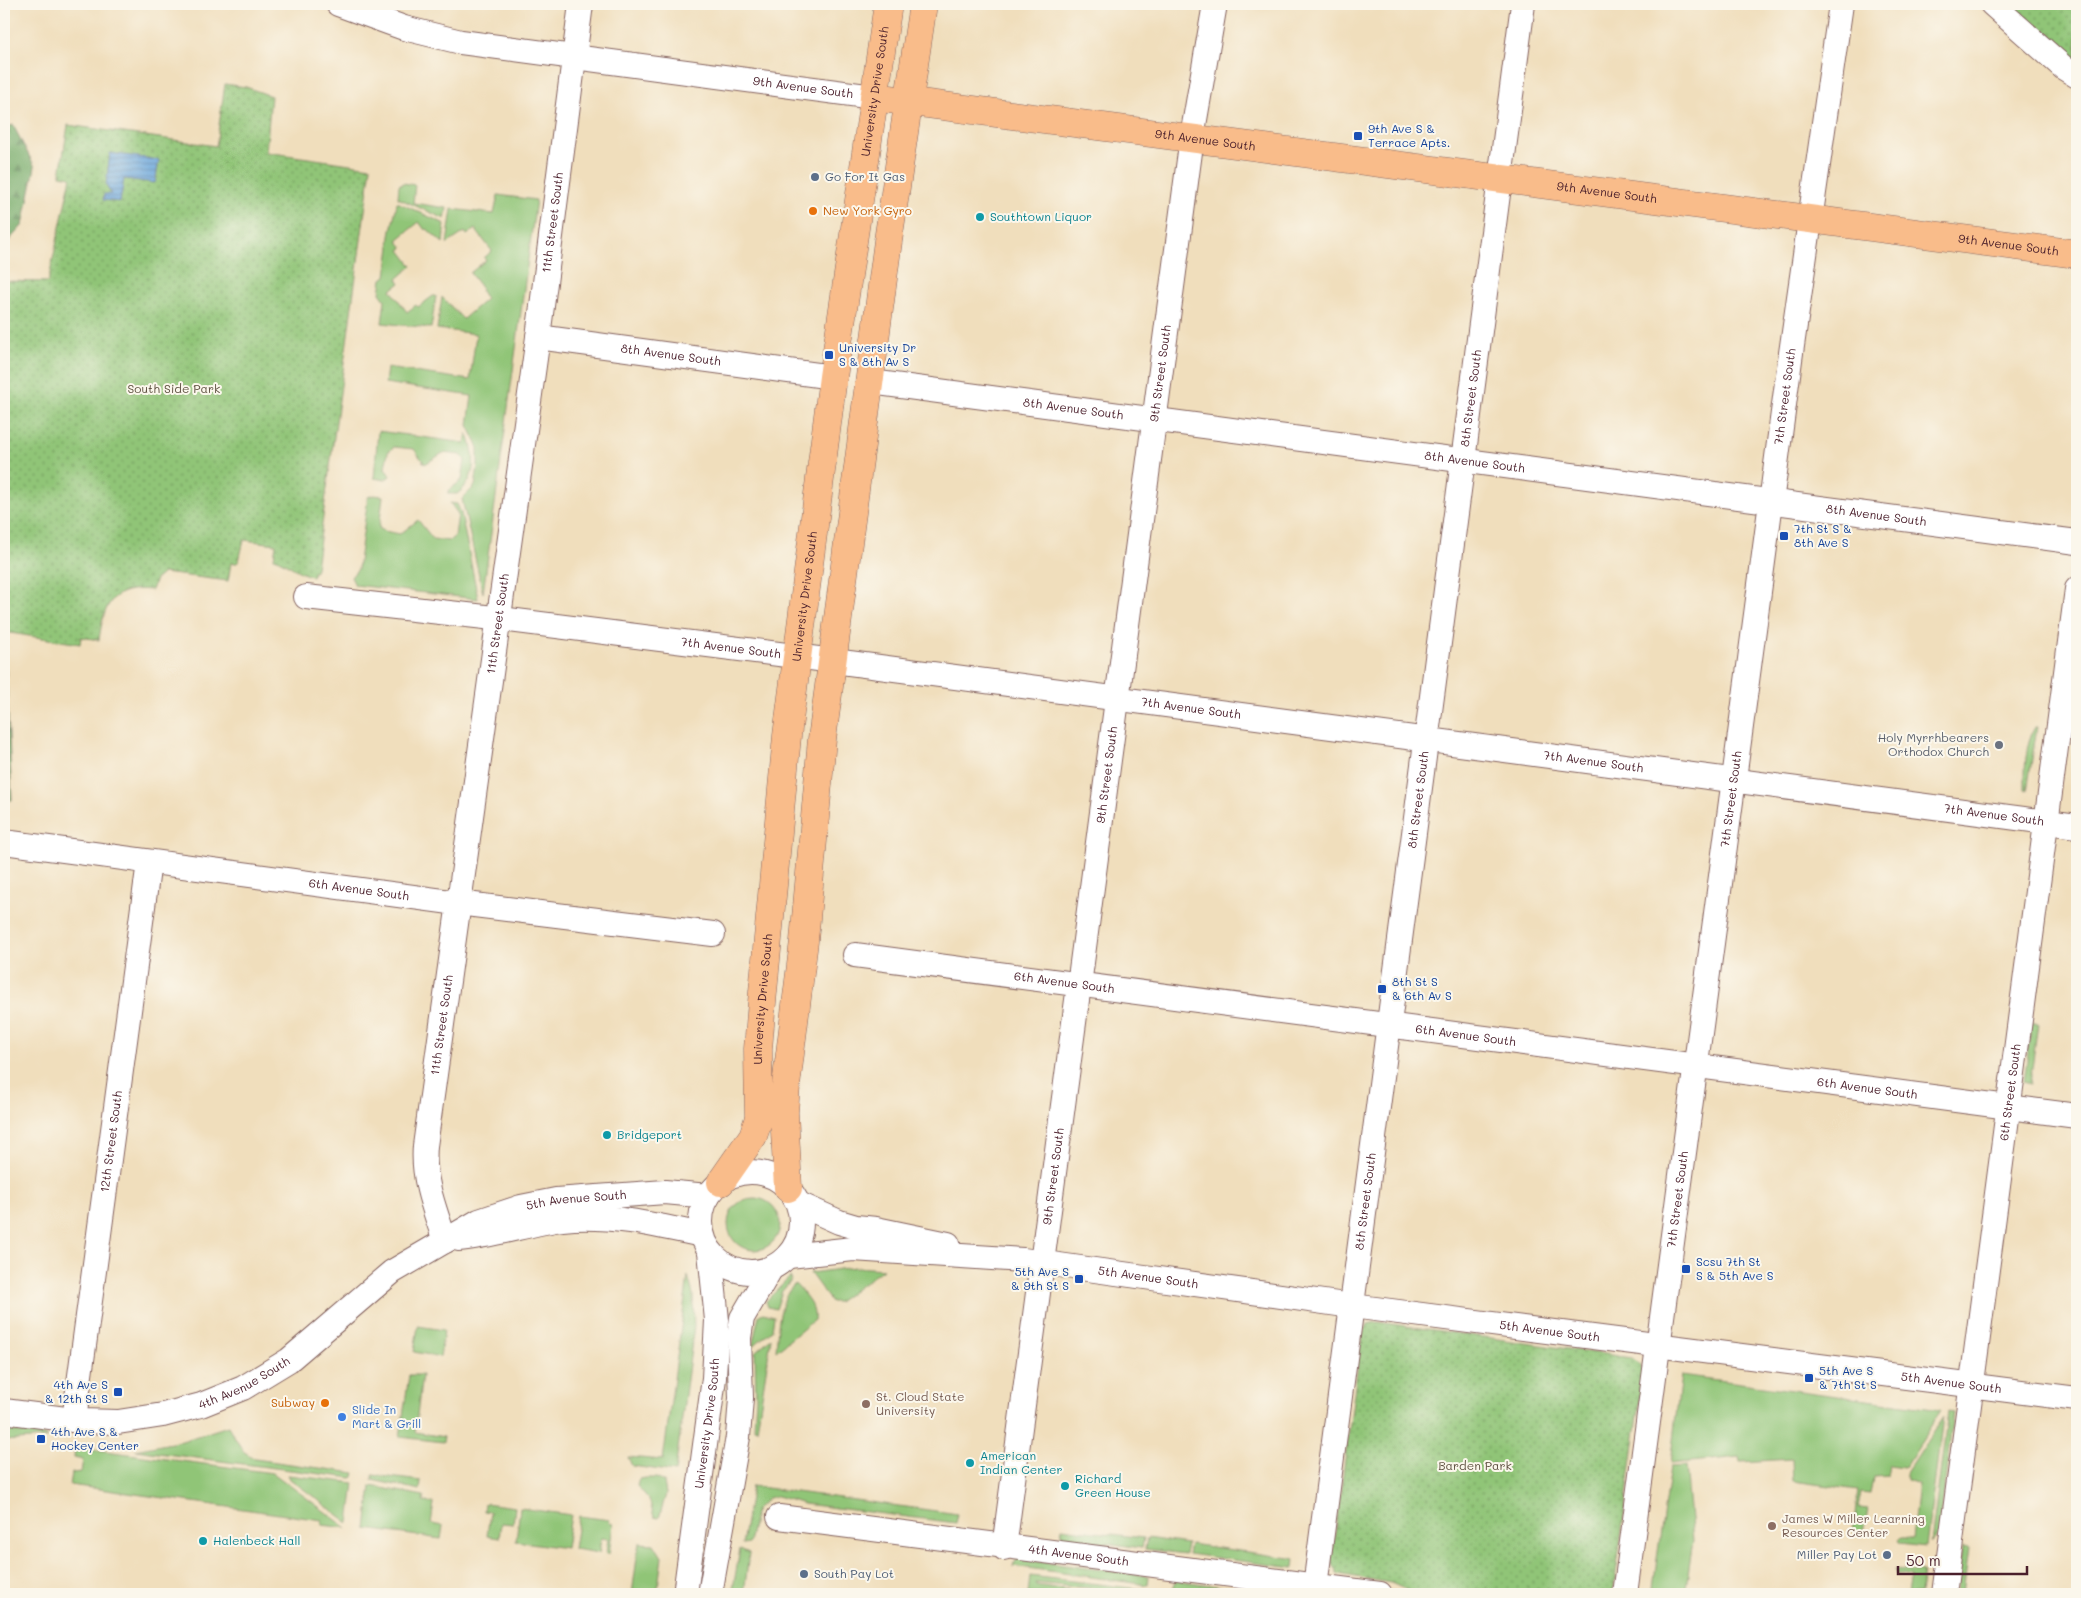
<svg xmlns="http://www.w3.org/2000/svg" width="2081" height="1598" viewBox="0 0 2081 1598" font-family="Mali,sans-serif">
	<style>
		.green { fill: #90c577; stroke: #6d7251 }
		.forest { fill: url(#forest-firs); stroke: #5f644a }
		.park { fill: url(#park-dots); stroke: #6d7251 }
		.water { fill: url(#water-rules); stroke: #5b6384 }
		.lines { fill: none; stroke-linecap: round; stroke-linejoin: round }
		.minor-casing { stroke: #84625e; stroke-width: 26 }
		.major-casing { stroke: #84625e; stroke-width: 29 }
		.minor { stroke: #fff; stroke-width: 24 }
		.major { stroke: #f9bc8a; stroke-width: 28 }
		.transit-dot { fill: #1a4fb4; stroke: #fbf7ec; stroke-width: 2 }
		.service-dot { fill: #5c6f8a; stroke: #fbf7ec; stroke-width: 2 }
		.food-dot { fill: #e8710a; stroke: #fbf7ec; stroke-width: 2 }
		.culture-dot { fill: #0f9aa8; stroke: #fbf7ec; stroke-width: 2 }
		.worship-dot { fill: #6b7280; stroke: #fbf7ec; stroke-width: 2 }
		.education-dot { fill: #8d6e63; stroke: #fbf7ec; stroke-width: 2 }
		.shop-dot { fill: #3f7fe0; stroke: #fbf7ec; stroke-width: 2 }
		.labels { text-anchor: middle; stroke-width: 4; stroke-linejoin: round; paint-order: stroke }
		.street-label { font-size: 12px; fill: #4a1f2b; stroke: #fbf7ec }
		.transit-label { font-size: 12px; fill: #164399; stroke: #fbf7ec; text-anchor: start }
		.service-label { font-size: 12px; fill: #4e5e75; stroke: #fbf7ec; text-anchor: start }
		.food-label { font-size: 12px; fill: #c56008; stroke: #fbf7ec; text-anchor: start }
		.culture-label { font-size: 12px; fill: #0d838f; stroke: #fbf7ec; text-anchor: start }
		.park-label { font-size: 12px; fill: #5f5142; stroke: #fbf7ec }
		.worship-label { font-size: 12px; fill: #5b616d; stroke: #fbf7ec; text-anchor: end }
		.education-label { font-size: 12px; fill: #785e54; stroke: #fbf7ec; text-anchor: start }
		.shop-label { font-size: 12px; fill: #366cbe; stroke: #fbf7ec; text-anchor: start }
	</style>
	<defs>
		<pattern id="forest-firs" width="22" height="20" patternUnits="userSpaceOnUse" patternTransform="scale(1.25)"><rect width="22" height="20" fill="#74aa68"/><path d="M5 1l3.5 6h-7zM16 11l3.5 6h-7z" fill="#618a56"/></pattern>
		<pattern id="park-dots" width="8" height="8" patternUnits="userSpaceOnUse" patternTransform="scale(1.25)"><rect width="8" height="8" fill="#90c577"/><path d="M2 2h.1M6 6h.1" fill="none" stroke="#789f62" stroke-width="1.8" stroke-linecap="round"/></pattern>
		<pattern id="water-rules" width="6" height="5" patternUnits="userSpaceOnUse" patternTransform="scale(1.25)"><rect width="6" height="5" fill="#6ca7dc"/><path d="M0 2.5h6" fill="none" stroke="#5b87b3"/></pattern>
	</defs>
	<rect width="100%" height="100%" fill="#fbf7ec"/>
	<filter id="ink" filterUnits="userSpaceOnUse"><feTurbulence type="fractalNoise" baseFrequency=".02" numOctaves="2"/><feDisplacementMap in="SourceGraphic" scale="10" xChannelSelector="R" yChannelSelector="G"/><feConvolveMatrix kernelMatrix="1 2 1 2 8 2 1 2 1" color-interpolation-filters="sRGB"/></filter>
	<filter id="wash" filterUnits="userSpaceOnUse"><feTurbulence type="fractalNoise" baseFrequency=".0096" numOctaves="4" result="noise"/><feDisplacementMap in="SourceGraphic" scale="20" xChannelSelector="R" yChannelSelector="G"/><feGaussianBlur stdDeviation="1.12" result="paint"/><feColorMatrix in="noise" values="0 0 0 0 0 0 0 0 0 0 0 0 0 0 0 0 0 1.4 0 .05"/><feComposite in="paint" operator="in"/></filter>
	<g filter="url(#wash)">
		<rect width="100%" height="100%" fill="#f0debc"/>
		<g class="green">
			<polygon points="403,183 415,185 413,203 447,208 445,219 398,198 399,185"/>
			<polygon points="498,195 536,200 483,593 462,499 475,486 478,466 478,446 468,425 472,396 385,383 387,368 470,380 476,334 437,329 442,297 463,319 486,299 481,291 482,289 470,273 486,260 484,258 492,251 475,229 467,235 465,232 447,244 452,209 494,214"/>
			<path d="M397,202L445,224L443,243L427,229L425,230L419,222L397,240L403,248L400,250L412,266L397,279L400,283L391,290L407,312L416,305L418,307L433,296H436L431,328L382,323L385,300L380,293L382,279L386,276L390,247C387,241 396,212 397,202Z"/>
			<path d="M378,431L465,443L467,433C476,454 478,479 457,494H448V491L462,480L465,460L461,455L443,453L425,464L414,449L394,447L388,452L385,468L390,476L385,480L374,478Z"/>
			<polygon points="373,495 383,496 379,528 384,531 400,534 418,520 433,539 449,541 455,536 458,514 450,503 457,504 461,513 478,599 355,585 351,577 358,569 368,497"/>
			<path d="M2035,727H2037L2027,791L2025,790C2025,771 2024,745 2035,727Z"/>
			<polygon points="2032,1023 2038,1023 2030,1084 2024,1082"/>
			<circle cx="754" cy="1224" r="26"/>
			<polygon points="855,1267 883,1269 838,1302 831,1302 810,1273"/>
			<polygon points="688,1276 693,1294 694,1326 675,1472 632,1466 628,1457 663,1460"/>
			<polygon points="790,1277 792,1280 782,1291 776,1309 768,1307 766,1301"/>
			<path d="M795,1284C805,1295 816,1306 814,1320L776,1351C778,1328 778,1300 795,1284Z"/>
			<polygon points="763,1313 774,1316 772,1330 752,1347 759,1315"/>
			<polygon points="418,1326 444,1330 440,1357 414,1352"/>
			<polygon points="771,1338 757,1429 754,1428 756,1398 755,1352"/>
			<polygon points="409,1375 422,1375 415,1432 444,1437 443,1442 400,1437"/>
			<polygon points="1681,1375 1941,1410 1905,1467 1889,1465 1887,1477 1873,1478 1870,1493 1861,1492 1858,1508 1867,1509 1863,1532 1853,1531 1858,1490 1793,1481 1792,1459 1740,1462 1739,1457 1670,1464"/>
			<polygon points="1948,1412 1953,1413 1939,1535 1931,1544"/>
			<polygon points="1943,1417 1926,1547 1900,1544 1898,1541 1901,1538 1912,1538 1918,1484 1906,1480 1906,1473"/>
			<polygon points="228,1426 243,1451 255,1459 355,1473 354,1477 352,1478 135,1450 182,1441"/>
			<polygon points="4,1430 46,1436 46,1438 4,1441"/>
			<polygon points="75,1447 273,1473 347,1528 322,1525 322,1520 70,1485 72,1473 81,1472 83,1460 74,1458"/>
			<polygon points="1686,1466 1693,1540 1685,1594 1652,1594 1670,1467"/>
			<polygon points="288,1475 354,1483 349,1523 290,1479"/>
			<polygon points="373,1475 421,1481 420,1490 372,1480"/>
			<polygon points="645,1478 656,1478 664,1482 666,1494 659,1518 654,1517 649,1499 637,1486 639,1479"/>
			<polygon points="371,1486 424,1496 423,1502 434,1503 431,1524 443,1526 441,1539 366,1529"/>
			<polygon points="752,1486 958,1514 956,1523 804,1504 777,1496 768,1498 756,1509 749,1543 742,1544"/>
			<polygon points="485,1503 515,1507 513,1524 501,1523 499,1538 487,1536 490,1512 484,1511"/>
			<polygon points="520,1508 571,1515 566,1548 516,1541"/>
			<polygon points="579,1516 610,1520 609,1523 613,1524 609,1554 606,1554 608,1539 601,1538 599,1553 574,1549"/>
			<polygon points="1062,1528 1144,1538 1142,1548 1061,1537"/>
			<polygon points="1147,1538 1187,1544 1185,1554 1145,1549"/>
			<polygon points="639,1543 654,1544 662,1557 657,1594 632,1594"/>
			<polygon points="1190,1544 1290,1558 1295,1559 1294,1568 1188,1554"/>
			<polygon points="1962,1547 1968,1548 1962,1594 1956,1594"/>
			<polygon points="740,1549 749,1553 744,1594 732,1594"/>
			<polygon points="1017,1559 1149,1576 1148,1585 1013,1566"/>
			<polygon points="1895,1569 1923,1572 1920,1594 1907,1594 1910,1576 1896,1573"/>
			<polygon points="1030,1576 1148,1590 1150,1594 1036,1583 1036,1585 1097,1594 1028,1594"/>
			<polygon points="1176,1580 1271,1594 1209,1594 1173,1589"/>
		</g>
		<g class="forest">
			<polygon points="13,125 35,167 23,225 4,246 4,128"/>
			<polygon points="4,668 6,670 12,800 4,801"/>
		</g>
		<g class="park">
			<polygon points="2009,4 2077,4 2077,63"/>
			<path d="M225,84L246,87L271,96L266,152L371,167L316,568L312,576C299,574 288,563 274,558L276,544L244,540L239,561L237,563H231L228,581L163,573L156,579L152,590C112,586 104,603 99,640L81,637L80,644L4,632V281L48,282L71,177L60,175L68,125L216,146Z"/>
			<polygon points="1377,1322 1632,1358 1639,1363 1644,1373 1613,1594 1416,1594 1391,1583 1338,1574 1331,1562 1362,1335 1368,1324"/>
		</g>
		<polygon class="water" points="110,153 159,160 155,183 124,179 120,202 103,200 104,194 111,194 106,185"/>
	</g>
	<g filter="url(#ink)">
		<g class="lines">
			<g class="minor-casing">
				<g id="minor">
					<path id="s1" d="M338,4L404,28L461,42L874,97"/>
					<polyline points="1992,4 2064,68 2077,76"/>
					<path id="s2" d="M538,337L833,377"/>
					<path id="s3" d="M871,382L2077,542"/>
					<path id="s4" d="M306,597L485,617L834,661L2077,826"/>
					<path id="s5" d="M4,842L458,903L713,934"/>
					<path id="s6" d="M855,955L2077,1116"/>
					<circle cx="751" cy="1222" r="50"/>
					<polyline points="799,1204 839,1222 856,1227 876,1229 948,1244"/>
					<path d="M458,1239C493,1236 527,1224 562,1219C610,1214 656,1225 702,1235"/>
					<path id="s7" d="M445,1241C435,1210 422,1179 425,1146L538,337L581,4"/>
					<path id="s8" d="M789,1256L853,1249L1023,1260L1352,1306L2077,1399"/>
					<path id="s9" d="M4,1411L81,1421L118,1422L163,1415L201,1405L243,1388L289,1360L392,1272L479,1221L521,1207L556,1200L665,1192L708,1196"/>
					<path id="s10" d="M74,1420L149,862"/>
					<path id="s11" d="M779,1517L1380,1594"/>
					<path id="s12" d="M1004,1548L1192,137L1215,4"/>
					<path id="s13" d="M685,1594L714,1378L717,1320L710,1252"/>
					<polyline points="710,1594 738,1437 741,1398 739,1338 742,1318 770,1270"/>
					<path id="s14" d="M1314,1594L1523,4"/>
					<path id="s15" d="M1625,1594L1790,360L1841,4"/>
					<path id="s16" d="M1944,1594L2077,589"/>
				</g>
			</g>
			<g class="major-casing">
				<g id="major">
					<path id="s17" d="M874,97L2077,254"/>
					<path id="s18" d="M721,1182L753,1136L759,1118L758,1049L761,1013L787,736L833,377L888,4"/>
					<polyline points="788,1188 784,1112 786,1086 804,941 822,739 888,241 923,4"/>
				</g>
			</g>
			<use href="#minor" class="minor"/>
			<use href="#major" class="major"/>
		</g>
	</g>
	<g class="transit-dot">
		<rect x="1353" y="131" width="10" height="10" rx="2.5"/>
		<rect x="824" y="350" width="10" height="10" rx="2.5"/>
		<rect x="1779" y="531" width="10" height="10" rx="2.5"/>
		<rect x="1377" y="984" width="10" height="10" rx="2.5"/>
		<rect x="1681" y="1264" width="10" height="10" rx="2.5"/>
		<rect x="1074" y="1274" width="10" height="10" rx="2.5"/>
		<rect x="1804" y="1373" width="10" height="10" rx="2.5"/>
		<rect x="113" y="1387" width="10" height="10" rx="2.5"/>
		<rect x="36" y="1434" width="10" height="10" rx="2.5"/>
	</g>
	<g class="service-dot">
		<circle cx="815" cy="177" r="5"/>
		<circle cx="1887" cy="1555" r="5"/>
		<circle cx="804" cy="1574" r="5"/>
	</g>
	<g class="food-dot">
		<circle cx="813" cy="211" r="5"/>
		<circle cx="325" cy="1403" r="5"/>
	</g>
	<g class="culture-dot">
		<circle cx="980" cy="217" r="5"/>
		<circle cx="607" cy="1135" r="5"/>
		<circle cx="970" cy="1463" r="5"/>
		<circle cx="1065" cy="1486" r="5"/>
		<circle cx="203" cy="1541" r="5"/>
	</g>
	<circle class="worship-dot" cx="1999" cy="745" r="5"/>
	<g class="education-dot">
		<circle cx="866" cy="1404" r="5"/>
		<circle cx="1772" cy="1526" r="5"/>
	</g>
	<circle class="shop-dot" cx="342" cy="1417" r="5"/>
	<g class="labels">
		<g class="street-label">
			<text dy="4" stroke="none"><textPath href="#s1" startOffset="474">9th Avenue South</textPath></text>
			<text dy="4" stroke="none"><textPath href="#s18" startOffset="1109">University Drive South</textPath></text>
			<text dy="4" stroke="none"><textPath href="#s17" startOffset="334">9th Avenue South</textPath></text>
			<text dy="4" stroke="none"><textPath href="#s17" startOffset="739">9th Avenue South</textPath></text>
			<text dy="4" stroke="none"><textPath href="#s7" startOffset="1030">11th Street South</textPath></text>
			<text dy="4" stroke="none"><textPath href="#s17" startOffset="1144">9th Avenue South</textPath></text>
			<text dy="4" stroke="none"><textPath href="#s2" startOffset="134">8th Avenue South</textPath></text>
			<text dy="4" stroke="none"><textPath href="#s12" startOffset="1185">9th Street South</textPath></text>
			<text dy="4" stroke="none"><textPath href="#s15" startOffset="1208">7th Street South</textPath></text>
			<text dy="4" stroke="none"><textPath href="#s14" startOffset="1206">8th Street South</textPath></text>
			<text dy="4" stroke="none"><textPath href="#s3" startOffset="204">8th Avenue South</textPath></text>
			<text dy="4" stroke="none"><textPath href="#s3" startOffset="609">8th Avenue South</textPath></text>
			<text dy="4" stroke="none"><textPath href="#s3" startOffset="1014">8th Avenue South</textPath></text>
			<text dy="4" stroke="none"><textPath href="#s18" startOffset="599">University Drive South</textPath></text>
			<text dy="4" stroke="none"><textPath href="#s7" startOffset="625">11th Street South</textPath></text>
			<text dy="4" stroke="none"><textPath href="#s4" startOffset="428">7th Avenue South</textPath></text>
			<text dy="4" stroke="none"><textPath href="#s4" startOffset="892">7th Avenue South</textPath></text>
			<text dy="4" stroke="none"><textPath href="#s4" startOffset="1298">7th Avenue South</textPath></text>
			<text dy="4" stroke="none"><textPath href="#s12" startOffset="780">9th Street South</textPath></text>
			<text dy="4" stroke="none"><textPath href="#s14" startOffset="801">8th Street South</textPath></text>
			<text dy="4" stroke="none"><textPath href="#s15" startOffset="802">7th Street South</textPath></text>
			<text dy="4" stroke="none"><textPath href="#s4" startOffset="1702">7th Avenue South</textPath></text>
			<text dy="4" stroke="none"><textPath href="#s5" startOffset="358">6th Avenue South</textPath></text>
			<text dy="4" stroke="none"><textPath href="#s6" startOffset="211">6th Avenue South</textPath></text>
			<text dy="4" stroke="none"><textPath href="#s18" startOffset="194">University Drive South</textPath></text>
			<text dy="4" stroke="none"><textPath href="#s7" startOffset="220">11th Street South</textPath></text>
			<text dy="4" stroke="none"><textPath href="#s6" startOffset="616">6th Avenue South</textPath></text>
			<text dy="4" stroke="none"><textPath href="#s6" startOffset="1021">6th Avenue South</textPath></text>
			<text dy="4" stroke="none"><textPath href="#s16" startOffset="506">6th Street South</textPath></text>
			<text dy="4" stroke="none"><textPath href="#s10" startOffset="281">12th Street South</textPath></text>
			<text dy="4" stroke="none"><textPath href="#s12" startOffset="375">9th Street South</textPath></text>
			<text dy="4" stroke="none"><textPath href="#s15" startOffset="398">7th Street South</textPath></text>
			<text dy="4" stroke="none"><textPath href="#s9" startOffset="635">5th Avenue South</textPath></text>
			<text dy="4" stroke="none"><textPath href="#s14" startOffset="396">8th Street South</textPath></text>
			<text dy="4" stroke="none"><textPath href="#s8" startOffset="361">5th Avenue South</textPath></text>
			<text dy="4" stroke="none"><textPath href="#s8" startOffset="766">5th Avenue South</textPath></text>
			<text dy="4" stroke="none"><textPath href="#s9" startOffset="248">4th Avenue South</textPath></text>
			<text dy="4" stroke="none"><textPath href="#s8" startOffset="1171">5th Avenue South</textPath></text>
			<text dy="4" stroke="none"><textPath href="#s13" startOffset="172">University Drive South</textPath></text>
			<text dy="4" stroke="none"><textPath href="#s11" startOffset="302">4th Avenue South</textPath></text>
		</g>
		<g class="transit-label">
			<text x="1368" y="133">9th Ave S &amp;<tspan x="1368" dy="14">Terrace Apts.</tspan></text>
			<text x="839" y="352">University Dr<tspan x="839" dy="14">S &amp; 8th Av S</tspan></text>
			<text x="1794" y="533">7th St S &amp;<tspan x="1794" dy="14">8th Ave S</tspan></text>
			<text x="1392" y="986">8th St S<tspan x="1392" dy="14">&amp; 6th Av S</tspan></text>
			<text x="1696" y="1266">Scsu 7th St<tspan x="1696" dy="14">S &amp; 5th Ave S</tspan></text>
			<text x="1069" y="1276" text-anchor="end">5th Ave S<tspan x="1069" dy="14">&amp; 9th St S</tspan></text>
			<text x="1819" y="1375">5th Ave S<tspan x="1819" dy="14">&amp; 7th St S</tspan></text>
			<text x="108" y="1389" text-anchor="end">4th Ave S<tspan x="108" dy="14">&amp; 12th St S</tspan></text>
			<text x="51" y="1436">4th Ave S &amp;<tspan x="51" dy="14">Hockey Center</tspan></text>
		</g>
		<g class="service-label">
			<text x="825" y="181">Go For It Gas</text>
			<text x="1877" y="1559" text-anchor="end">Miller Pay Lot</text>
			<text x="814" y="1578">South Pay Lot</text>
		</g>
		<g class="food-label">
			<text x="823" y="215">New York Gyro</text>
			<text x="315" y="1407" text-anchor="end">Subway</text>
		</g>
		<g class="culture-label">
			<text x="990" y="221">Southtown Liquor</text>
			<text x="617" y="1139">Bridgeport</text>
			<text x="980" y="1460">American<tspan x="980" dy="14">Indian Center</tspan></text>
			<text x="1075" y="1483">Richard<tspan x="1075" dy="14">Green House</tspan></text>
			<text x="213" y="1545">Halenbeck Hall</text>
		</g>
		<g class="park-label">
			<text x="174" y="393">South Side Park</text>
			<text x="1475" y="1470">Barden Park</text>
		</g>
		<g class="worship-label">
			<text x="1989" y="742">Holy Myrrhbearers<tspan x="1989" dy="14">Orthodox Church</tspan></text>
		</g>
		<g class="education-label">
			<text x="876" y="1401">St. Cloud State<tspan x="876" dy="14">University</tspan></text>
			<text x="1782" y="1523">James W Miller Learning<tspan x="1782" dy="14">Resources Center</tspan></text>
		</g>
		<g class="shop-label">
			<text x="352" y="1414">Slide In<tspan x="352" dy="14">Mart &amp; Grill</tspan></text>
		</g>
	</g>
	<rect width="2081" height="1598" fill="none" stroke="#fbf7ec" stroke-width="20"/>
	<path d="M1898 1566v8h129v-8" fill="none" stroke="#4a1f2b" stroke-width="2.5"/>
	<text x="1906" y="1566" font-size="15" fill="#4a1f2b" stroke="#fbf7ec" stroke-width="4" paint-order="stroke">50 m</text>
</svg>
